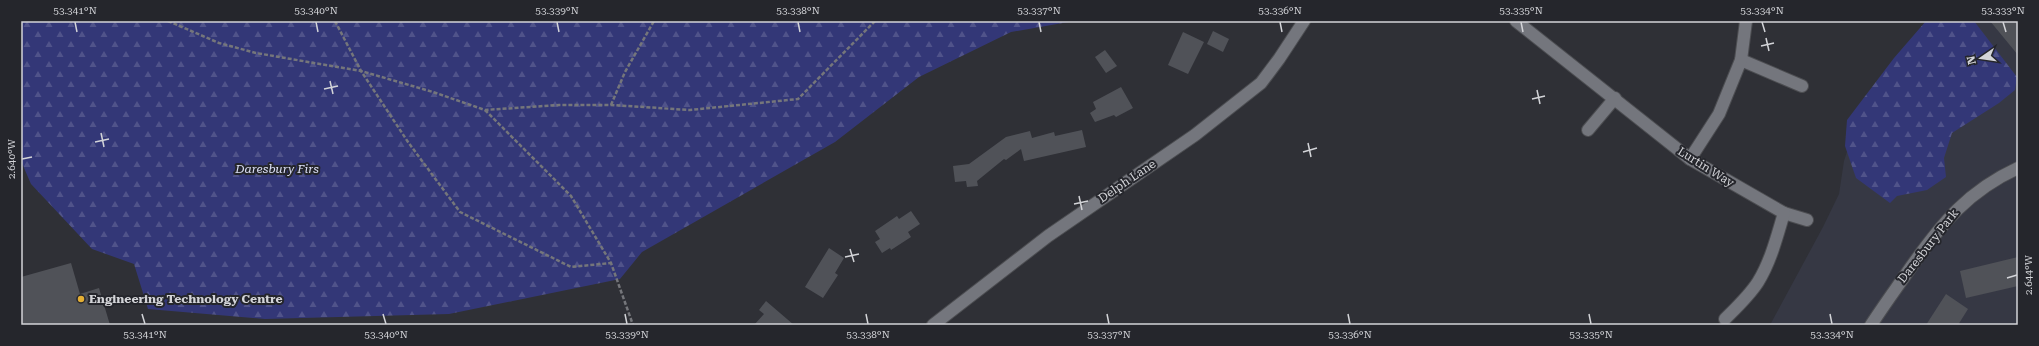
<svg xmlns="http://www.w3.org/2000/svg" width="2039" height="346" viewBox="0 0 2039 346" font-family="'Roboto Serif',serif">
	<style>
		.built { fill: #363844 }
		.forest { fill: url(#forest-firs) }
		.building { fill: #505258 }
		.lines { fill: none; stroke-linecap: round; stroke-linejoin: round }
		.minor-casing { stroke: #4c4d51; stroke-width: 14 }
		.path { stroke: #75767b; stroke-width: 2.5; stroke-dasharray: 4 2; stroke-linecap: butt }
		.minor { stroke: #74767d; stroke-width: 12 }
		.ticks { fill: none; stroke: #d3d4d8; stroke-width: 1.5 }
		.poi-dot { fill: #e3ae34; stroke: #25262c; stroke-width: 1.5 }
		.labels { text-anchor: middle; stroke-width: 4; stroke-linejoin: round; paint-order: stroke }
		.street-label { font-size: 12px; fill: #d3d4d8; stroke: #25262c }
		.park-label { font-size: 12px; font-style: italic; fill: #dde1f7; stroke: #25262c }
		.poi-label { font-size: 12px; font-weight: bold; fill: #d3d4d8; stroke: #25262c; text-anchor: start }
		.neatline { fill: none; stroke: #d3d4d8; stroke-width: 1.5 }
		.ticks-label { font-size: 10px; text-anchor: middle; fill: #d3d4d8 }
	</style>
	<defs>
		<pattern id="forest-firs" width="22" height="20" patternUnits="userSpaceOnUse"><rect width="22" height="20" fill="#333777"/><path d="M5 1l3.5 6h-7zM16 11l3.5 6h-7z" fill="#50538a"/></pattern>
	</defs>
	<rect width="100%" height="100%" fill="#2f3036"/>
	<polygon class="built" points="1958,21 2018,21 2018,325 1770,325 1823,227 1839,194 1844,161 1854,130"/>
	<g class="forest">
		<polygon points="21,21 1074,21 1011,32 919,77 835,142 642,252 620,279 449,314 265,319 148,309 134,264 92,249 31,184 21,161"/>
		<polygon points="1926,21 1974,21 2017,77 2015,90 1999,103 1952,133 1944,158 1946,177 1927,190 1897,196 1890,203 1856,178 1845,146 1847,120 1894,58"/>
	</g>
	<g class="building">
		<polygon points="1990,21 2018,21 2018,55"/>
		<polygon points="1213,31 1229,39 1223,52 1207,44"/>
		<polygon points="1183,32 1204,42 1188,74 1168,65"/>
		<polygon points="1105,50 1117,66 1106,73 1095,57"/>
		<polygon points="1121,87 1133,108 1116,117 1114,115 1095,122 1090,113 1096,109 1093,102"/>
		<polygon points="1082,130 1086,147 1024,161 1021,149 1006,160 1004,159 977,181 978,186 967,187 966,181 955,182 953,166 969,164 1006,137 1030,131 1032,138 1054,132 1055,136"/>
		<polygon points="911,211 920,224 908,232 911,237 891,250 890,248 882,253 875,242 880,239 875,231 897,216 899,219"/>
		<polygon points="829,248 844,258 835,273 838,275 823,298 805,287"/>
		<polygon points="2018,257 2018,286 1966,298 1960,271"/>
		<polygon points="71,263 80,294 99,288 110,325 21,325 21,277"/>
		<polygon points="1946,294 1968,309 1958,325 1926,325"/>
		<polygon points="766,301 794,325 754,325 764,314 759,310"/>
	</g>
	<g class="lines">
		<g class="minor-casing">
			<g id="minor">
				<polyline points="1516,21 1690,159 1784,213 1807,220"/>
				<polyline points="1741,60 1802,86"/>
				<polyline points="1588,130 1615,98"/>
				<polyline points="1690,159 1719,114 1741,60 1746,21"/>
				<path d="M1725,319C1736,308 1749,296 1758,282C1771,261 1777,236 1784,213"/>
				<polyline points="933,325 1048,236 1195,135 1261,83 1279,59 1304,21"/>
				<path d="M1871,325C1884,305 1898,286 1911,267C1942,223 1968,191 2018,168"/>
			</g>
		</g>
		<g class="path">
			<polyline points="168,21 219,43 256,53 361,71 433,92 485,110 559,105 611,105 690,110 798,99 875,21"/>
			<polyline points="335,21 361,71 408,142 460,212 571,267 611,263"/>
			<polyline points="611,105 625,72 654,21"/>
			<polyline points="485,110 571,196 611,263 633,325"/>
		</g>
		<use href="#minor" class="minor"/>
	</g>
	<path class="ticks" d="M75,22L77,32M316,22L318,32M557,22L559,32M798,22L800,32M1039,22L1041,32M1280,22L1282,32M1521,22L1523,32M1762,22L1765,32M2003,22L2006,32M1766,38L1769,51M1761,46L1774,43M330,81L333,94M324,89L338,86M1537,90L1540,104M1532,99L1545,96M101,133L104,147M95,142L109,139M1308,143L1311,157M1303,152L1317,148M22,159L32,157M1079,196L1082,210M1074,204L1088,201M850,249L854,262M845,257L859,254M2007,278L2017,275M142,314L145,324M383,314L386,324M625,314L627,324M866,314L868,324M1107,314L1109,324M1348,314L1350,324M1589,314L1591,324M1830,314L1832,324"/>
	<circle class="poi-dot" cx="81" cy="299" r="4"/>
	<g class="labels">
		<g class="street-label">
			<text transform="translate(1706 167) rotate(32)" y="4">Lurtin Way</text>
			<text transform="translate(1127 181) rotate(-34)" y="4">Delph Lane</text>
			<text transform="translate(1928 246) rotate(-52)" y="4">Daresbury Park</text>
		</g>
		<g class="park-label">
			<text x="277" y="173">Daresbury Firs</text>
		</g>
		<g class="poi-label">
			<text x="89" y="303">Engineering Technology Centre</text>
		</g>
	</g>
	<rect width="2039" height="346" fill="none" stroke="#25262c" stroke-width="44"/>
	<g transform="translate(1981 58) rotate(257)" stroke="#25262c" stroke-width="3" paint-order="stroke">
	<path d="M0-3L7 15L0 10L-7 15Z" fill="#d3d4d8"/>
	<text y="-6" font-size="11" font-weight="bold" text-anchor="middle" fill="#d3d4d8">N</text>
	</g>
	<rect x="22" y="22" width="1995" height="302" class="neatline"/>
	<g class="ticks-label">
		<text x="75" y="14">53.341°N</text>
		<text x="316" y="14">53.340°N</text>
		<text x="557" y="14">53.339°N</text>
		<text x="798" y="14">53.338°N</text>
		<text x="1039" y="14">53.337°N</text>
		<text x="1280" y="14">53.336°N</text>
		<text x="1521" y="14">53.335°N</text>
		<text x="1762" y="14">53.334°N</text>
		<text x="2003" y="14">53.333°N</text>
		<text transform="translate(11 159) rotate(-90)" y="4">2.640°W</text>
		<text transform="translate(2028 275) rotate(-90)" y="4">2.644°W</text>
		<text x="145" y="338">53.341°N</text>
		<text x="386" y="338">53.340°N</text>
		<text x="627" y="338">53.339°N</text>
		<text x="868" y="338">53.338°N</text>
		<text x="1109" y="338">53.337°N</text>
		<text x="1350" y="338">53.336°N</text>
		<text x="1591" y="338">53.335°N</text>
		<text x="1832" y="338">53.334°N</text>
	</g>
</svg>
